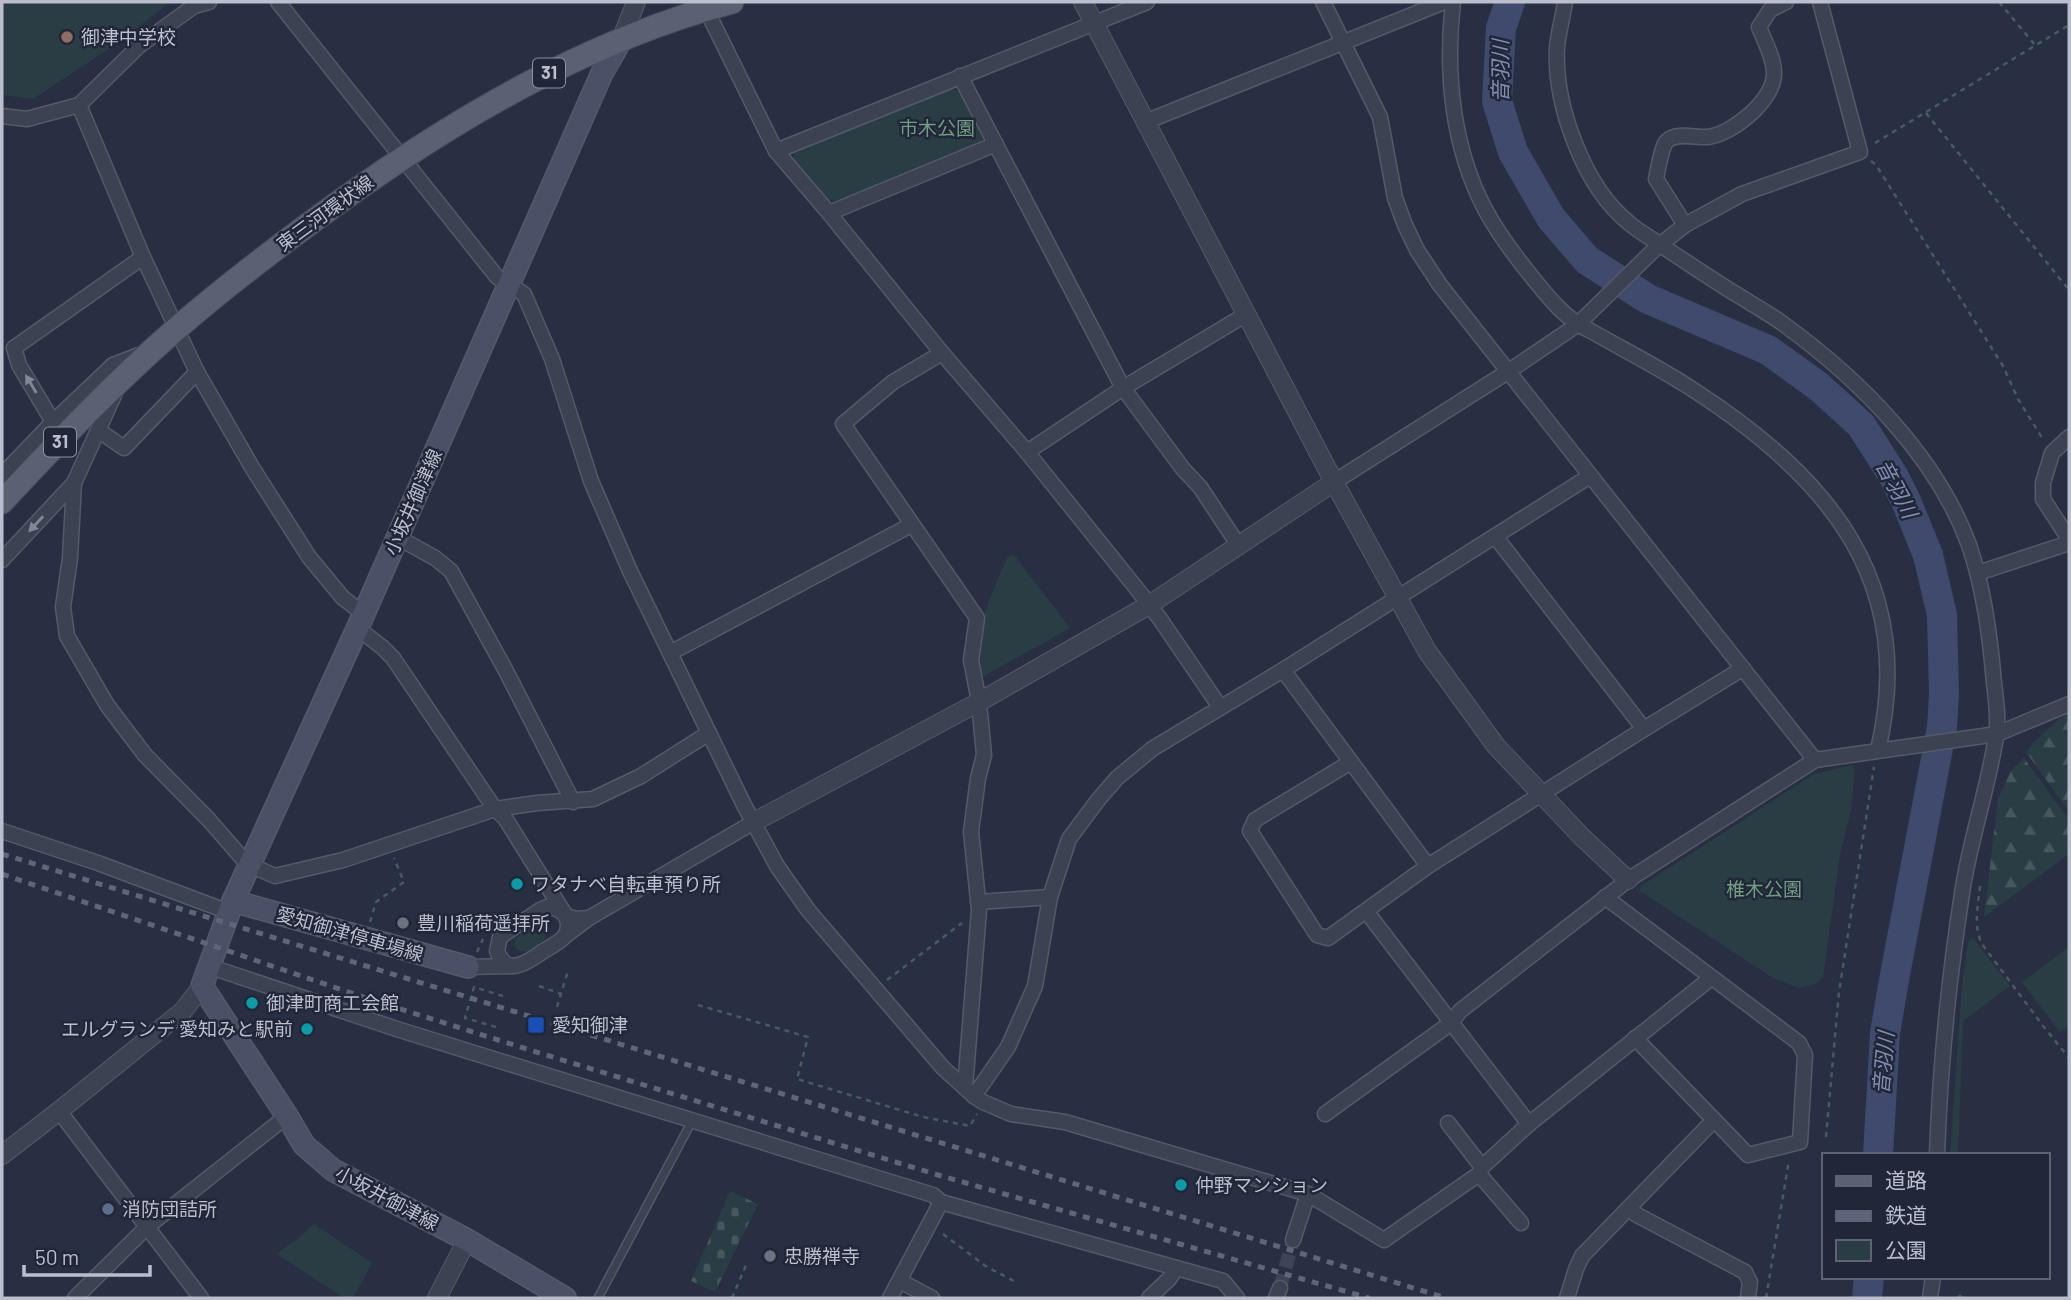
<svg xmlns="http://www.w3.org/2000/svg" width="2071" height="1300" viewBox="0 0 2071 1300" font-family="Barlow,'Noto Sans JP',sans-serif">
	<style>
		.green { fill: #2a3d44 }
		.forest { fill: url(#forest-firs) }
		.cemetery { fill: url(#cemetery-stones) }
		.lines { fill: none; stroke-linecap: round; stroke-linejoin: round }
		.stream { stroke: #3f4a6c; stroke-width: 5 }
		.river { stroke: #3f4a6c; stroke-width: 30 }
		.minor-tunnel { stroke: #3e4458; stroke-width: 14; stroke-dasharray: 14 7; stroke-linecap: butt }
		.service-casing { stroke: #555a6a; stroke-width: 10 }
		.minor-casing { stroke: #555a6a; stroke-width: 17 }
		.tertiary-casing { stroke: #555a6a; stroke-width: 20 }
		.secondary-casing { stroke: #555a6a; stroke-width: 24 }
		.primary-casing { stroke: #464b5c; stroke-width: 25 }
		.path { stroke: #495a61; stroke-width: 2.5; stroke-dasharray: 5 5; stroke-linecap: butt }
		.service { stroke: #3d4253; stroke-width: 7 }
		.minor { stroke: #3d4253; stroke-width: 14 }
		.tertiary { stroke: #3d4253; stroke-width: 18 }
		.secondary { stroke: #4b5066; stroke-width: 21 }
		.primary { stroke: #5b6173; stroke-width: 23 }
		.rail { stroke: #5f657a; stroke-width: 5; stroke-dasharray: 7 7; stroke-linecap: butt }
		.oneway { fill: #828696 }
		.education-dot { fill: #8d6e63; stroke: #212739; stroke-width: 2.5 }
		.culture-dot { fill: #0f9aa8; stroke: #212739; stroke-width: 2.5 }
		.worship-dot { fill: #6b7280; stroke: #212739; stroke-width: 2.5 }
		.transit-dot { fill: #1a4fb4; stroke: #212739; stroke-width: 2.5 }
		.service-dot { fill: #5c6f8a; stroke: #212739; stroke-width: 2.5 }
		.labels { text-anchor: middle; stroke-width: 5; stroke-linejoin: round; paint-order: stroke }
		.shield { fill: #212739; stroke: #8c91a1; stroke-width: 2 }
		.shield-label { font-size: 18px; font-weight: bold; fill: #babecd }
		.poi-label { font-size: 19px; fill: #babecd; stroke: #212739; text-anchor: start }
		.park-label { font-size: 19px; fill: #729d83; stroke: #212739 }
		.street-label { font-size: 19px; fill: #babecd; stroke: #212739 }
		.water-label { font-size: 21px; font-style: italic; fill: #838eb2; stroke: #212739 }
	</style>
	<defs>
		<pattern id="forest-firs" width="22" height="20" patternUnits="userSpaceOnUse" patternTransform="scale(1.75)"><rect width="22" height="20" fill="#2a3d44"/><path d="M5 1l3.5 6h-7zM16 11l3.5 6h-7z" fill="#47575e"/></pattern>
		<pattern id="cemetery-stones" width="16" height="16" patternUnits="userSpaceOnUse" patternTransform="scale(1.75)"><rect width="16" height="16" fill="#2a3d44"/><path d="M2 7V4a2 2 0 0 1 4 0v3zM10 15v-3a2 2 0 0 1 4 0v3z" fill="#47575e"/></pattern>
	</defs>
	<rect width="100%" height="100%" fill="#282f43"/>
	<g class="green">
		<polygon points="2,2 170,2 119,42 33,99 2,95"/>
		<polygon points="950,88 960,93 983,138 979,147 839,201 828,200 793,158 795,151"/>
		<path d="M1014,555L1070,628L984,676L979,674C972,632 992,594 1008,556Z"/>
		<polygon points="1852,765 1855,769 1851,810 1840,855 1823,977 1817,983 1799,988 1773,978 1640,891 1641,886 1814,774"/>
		<path d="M536,925C544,925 549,931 545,939L528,951H518L514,945L516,938Z"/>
		<polygon points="1973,938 2010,986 1963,1021 1958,1155 1950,1155 1962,985 1968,942"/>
		<polygon points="2069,947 2069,1025 2060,1032 2022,982"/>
		<path d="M314,1224L372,1263L353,1298H344L277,1254C290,1243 302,1237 314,1224Z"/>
	</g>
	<g class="forest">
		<polygon points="2069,710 2069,811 2026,752 2035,741"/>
		<polygon points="2024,758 2069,820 2069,854 1984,917 1998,799 2011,771"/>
	</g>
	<polygon class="cemetery" points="730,1191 758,1204 715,1292 691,1281"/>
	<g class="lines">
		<polyline class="stream" points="1960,1297 1961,1298"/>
		<g class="river">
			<polyline points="1510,2 1501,28 1497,101 1513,152 1551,218 1587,260 1648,299 1768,350 1818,386 1861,425 1894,477 1906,501 1928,555 1942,615 1944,694 1942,727 1894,980 1885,1033 1878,1155"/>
			<polyline points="1867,1298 1869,1277"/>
		</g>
		<polyline class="minor-tunnel" points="1280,1288 1293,1240"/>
		<g class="service-casing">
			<polyline id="service" points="598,1298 692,1121"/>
		</g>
		<g class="minor-casing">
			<g id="minor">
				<polyline points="278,2 497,277 524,294 552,359 591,481 630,571 744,805 777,866 808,910 943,1068 974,1096 983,1102 1011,1114 1065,1122 1308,1194 1384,1240 1479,1174 1482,1167 1529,1124 1711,978"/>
				<polyline points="1323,2 1380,117 1395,198 1405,225 1417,250 1440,285 1815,760"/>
				<path d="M1453,2C1445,72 1452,148 1486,211C1499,235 1515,256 1532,277C1548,297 1567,321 1591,331C1624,350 1660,368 1692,389C1827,476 1918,581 1878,750"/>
				<path d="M1565,2C1563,17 1558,33 1557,48C1554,105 1584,187 1629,223C1639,232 1651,238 1662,246C1688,263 1714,281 1741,297C1756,307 1772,315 1786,326C1860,380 1937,457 1969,545C1984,589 1990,636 1994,683C1996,700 1999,720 1996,737C1988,788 1971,837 1963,887C1949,976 1940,1065 1937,1155"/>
				<polyline points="706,9 776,151 829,213 942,353 1027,452 1141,594 1160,619 1220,707"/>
				<polyline points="960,76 1123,388 1183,469 1200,487 1239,546"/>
				<polyline points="79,105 143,257 197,372 253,469 309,557 343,598 364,614"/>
				<polyline points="2,116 27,119 79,105 139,46 194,6 209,2"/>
				<polyline points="1145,122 1444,2"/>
				<polyline points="776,151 1147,2"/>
				<polyline points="829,213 996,144"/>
				<path d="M1685,225L1656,179C1658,170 1661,149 1666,142C1675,131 1696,138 1708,137C1733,134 1775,99 1774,73C1774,58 1764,40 1759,27L1770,10L1786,2"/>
				<polyline points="942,353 893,382 843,424 977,618 971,660 979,702 984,755 978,778 971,832 979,910 965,1088"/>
				<polyline points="53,422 113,365 139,355"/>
				<polyline points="98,430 124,448 197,372"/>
				<polyline points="2069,437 2052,453 2043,483 2043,499 2069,539"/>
				<polyline points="1027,452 1123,388 1245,315"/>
				<polyline points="2,475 53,422 19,365 14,348 143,257"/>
				<polyline points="1334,482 1509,371 1577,325 1656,248 1685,225 1742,194 1860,152 1820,2"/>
				<polyline points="74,483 70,558 63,607 67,636 107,705 145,755 209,820 242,858 250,865 275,876 343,860 495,809 537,803 593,799 641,776 709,733"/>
				<polyline points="1495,536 1644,729"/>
				<polyline points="397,537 435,558 451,571 506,671 573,802"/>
				<polyline points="2,560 74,483 115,393"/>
				<polyline points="1978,573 2069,543"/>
				<polyline points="357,628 382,647 393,658 495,809 505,818 566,916 576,919 589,918"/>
				<polyline points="670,653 911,525"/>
				<polyline points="1283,670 1428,866"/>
				<polyline points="1351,762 1255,820 1250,831 1317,935 1328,938 1428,866 1644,729 1742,669"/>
				<polyline points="2,831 98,863 229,912"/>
				<polyline points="1605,897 1799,1043 1805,1055 1800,1142 1748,1155 1635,1038"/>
				<polyline points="978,902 1050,897"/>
				<path d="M547,907C564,908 573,921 565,936C559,943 550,947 542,952C526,963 507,977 497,951L500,937L540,910Z"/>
				<polyline points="1366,911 1529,1124"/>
				<polyline points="565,936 589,918 754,822"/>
				<polyline points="208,966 400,1030 933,1195 941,1202 1223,1281 1237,1298"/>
				<polyline points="468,967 514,966"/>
				<polyline points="974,1096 1008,1047 1035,986 1050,897 1069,839 1098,800 1117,778 1152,749 1283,670 1590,476"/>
				<polyline points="59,1111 201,1298"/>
				<polyline points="1325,1114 1451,1023 1460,1011 1628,880 1815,760 1997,734 2069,704"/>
				<polyline points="1448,1123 1482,1167"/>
				<polyline points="1479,1174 1521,1223"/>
				<polyline points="1628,1209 1639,1216 1745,1272 1750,1282 1748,1298"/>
				<polyline points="1293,1240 1308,1194"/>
				<polyline points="900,1281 932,1298"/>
				<polyline points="75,1298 148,1226 287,1116"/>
				<polyline points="890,1298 941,1202"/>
				<polyline points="1149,1298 1169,1279 1177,1268"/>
				<polyline points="1276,1298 1280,1288"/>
				<polyline points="1567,1298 1576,1269 1582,1256 1714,1120"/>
				<polyline points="1930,1298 1933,1277"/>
			</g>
		</g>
		<g class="tertiary-casing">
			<g id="tertiary">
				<polyline points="1083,2 1334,482 1427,651 1496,746 1582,837 1628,880"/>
				<polyline points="621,40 636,2"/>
				<polyline points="754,822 979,702 1149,605 1334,482"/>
				<polyline points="2,1155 59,1111 183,1011 202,986"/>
				<polyline points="437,1298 467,1240"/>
			</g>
		</g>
		<g class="secondary-casing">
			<g id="secondary">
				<polyline points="233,901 468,967"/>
				<polyline points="565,1298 467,1240 333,1170 304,1145 287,1116 202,986 233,901 358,627 602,73 621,40"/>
			</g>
		</g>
		<g class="primary-casing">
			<path id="primary" d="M2,502C57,443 114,383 175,330C228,284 285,241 342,200C461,115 590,40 732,2"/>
		</g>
		<g class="path">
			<polyline points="1999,2 2035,45"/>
			<polyline points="1926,113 2069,290"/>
			<polyline points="1875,143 2069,25"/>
			<polyline points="1871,161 1876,165 2003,366 2018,399 2044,441"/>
			<path d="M1980,886C1978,907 1973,925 1982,944L2043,1026L2069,1058"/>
			<polyline points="370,922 376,902 404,882 394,858"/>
			<polyline points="477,952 483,939"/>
			<polyline points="887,980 962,923"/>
			<polyline points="539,986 561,994"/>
			<polyline points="698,1005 808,1037 797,1079 923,1117 970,1126 977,1114"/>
			<polyline points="557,1007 568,971"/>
			<polyline points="496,1027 465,1018 474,987 506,997"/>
			<polyline points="1826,1137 1839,992 1874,767"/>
			<polyline points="943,1234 987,1267 1014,1281"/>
			<polyline points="732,1298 747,1263"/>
			<polyline points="1766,1298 1789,1160"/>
		</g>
		<use href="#service" class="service"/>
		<use href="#minor" class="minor"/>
		<use href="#tertiary" class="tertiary"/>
		<use href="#secondary" class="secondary"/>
		<use href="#primary" class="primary"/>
		<g class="rail">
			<polyline points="2,854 1446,1298"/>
			<polyline points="2,874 372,1000 533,1051 938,1175 1369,1298"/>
		</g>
	</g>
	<defs><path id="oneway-solid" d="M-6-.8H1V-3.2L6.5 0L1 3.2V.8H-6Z" transform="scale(1.75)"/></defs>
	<g class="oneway">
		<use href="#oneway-solid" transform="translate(31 384) rotate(-121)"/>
		<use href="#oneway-solid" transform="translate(36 524) rotate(133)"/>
	</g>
	<circle class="education-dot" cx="67" cy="37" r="7"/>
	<g class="culture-dot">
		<circle cx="517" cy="884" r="7"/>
		<circle cx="252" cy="1003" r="7"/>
		<circle cx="307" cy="1029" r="7"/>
		<circle cx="1181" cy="1185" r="7"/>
	</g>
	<g class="worship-dot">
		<circle cx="403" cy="923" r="7"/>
		<circle cx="770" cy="1256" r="7"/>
	</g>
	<rect class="transit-dot" x="527" y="1016" width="18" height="18" rx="3.5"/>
	<circle class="service-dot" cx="108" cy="1209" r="7"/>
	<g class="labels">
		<g class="shield">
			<rect x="533" y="58.5" width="32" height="29" rx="5"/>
			<rect x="44" y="427.5" width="32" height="29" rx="5"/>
		</g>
		<g class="shield-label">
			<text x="549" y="79">31</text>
			<text x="60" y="448">31</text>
		</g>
		<g class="poi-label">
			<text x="81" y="44">御津中学校</text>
			<text x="531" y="891">ワタナベ自転車預り所</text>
			<text x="417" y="930">豊川稲荷遥拝所</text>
			<text x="266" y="1010">御津町商工会館</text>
			<text x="552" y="1032">愛知御津</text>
			<text x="293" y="1036" text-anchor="end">エルグランデ 愛知みと駅前</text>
			<text x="1195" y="1192">仲野マンション</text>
			<text x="122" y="1216">消防団詰所</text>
			<text x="784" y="1263">忠勝禅寺</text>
		</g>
		<g class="park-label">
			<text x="937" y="135">市木公園</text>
			<text x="1764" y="896">椎木公園</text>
		</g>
		<g class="street-label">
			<text transform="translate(325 213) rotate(-36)" y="7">東三河環状線</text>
			<text transform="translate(413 502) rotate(-66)" y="7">小坂井御津線</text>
			<text transform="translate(350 934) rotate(16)" y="7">愛知御津停車場線</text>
			<text transform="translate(387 1198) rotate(28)" y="7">小坂井御津線</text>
		</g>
		<g class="water-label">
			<text transform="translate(1501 71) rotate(-90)" y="7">音羽川</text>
			<text transform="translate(1896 489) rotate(62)" y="7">音羽川</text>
			<text transform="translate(1884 1063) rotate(-85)" y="7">音羽川</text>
		</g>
	</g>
	<rect width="2071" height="1300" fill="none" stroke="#babecd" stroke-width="7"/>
	<rect x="1822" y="1153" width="228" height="126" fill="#212739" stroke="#5e6374" stroke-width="2"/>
	<rect x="1836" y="1176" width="35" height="10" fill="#5b6173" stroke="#5e6374" stroke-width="2"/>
	<text x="1885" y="1188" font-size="21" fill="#babecd">道路</text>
	<rect x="1836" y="1211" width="35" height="10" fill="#5f657a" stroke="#5e6374" stroke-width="2"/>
	<text x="1885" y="1223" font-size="21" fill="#babecd">鉄道</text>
	<rect x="1836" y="1240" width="35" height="21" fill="#2a3d44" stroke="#5e6374" stroke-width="2"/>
	<text x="1885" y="1258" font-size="21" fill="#babecd">公園</text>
	<path d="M24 1265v10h126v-10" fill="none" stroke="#babecd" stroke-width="3.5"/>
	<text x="35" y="1265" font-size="21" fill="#babecd" stroke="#212739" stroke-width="5" paint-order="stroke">50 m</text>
</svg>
